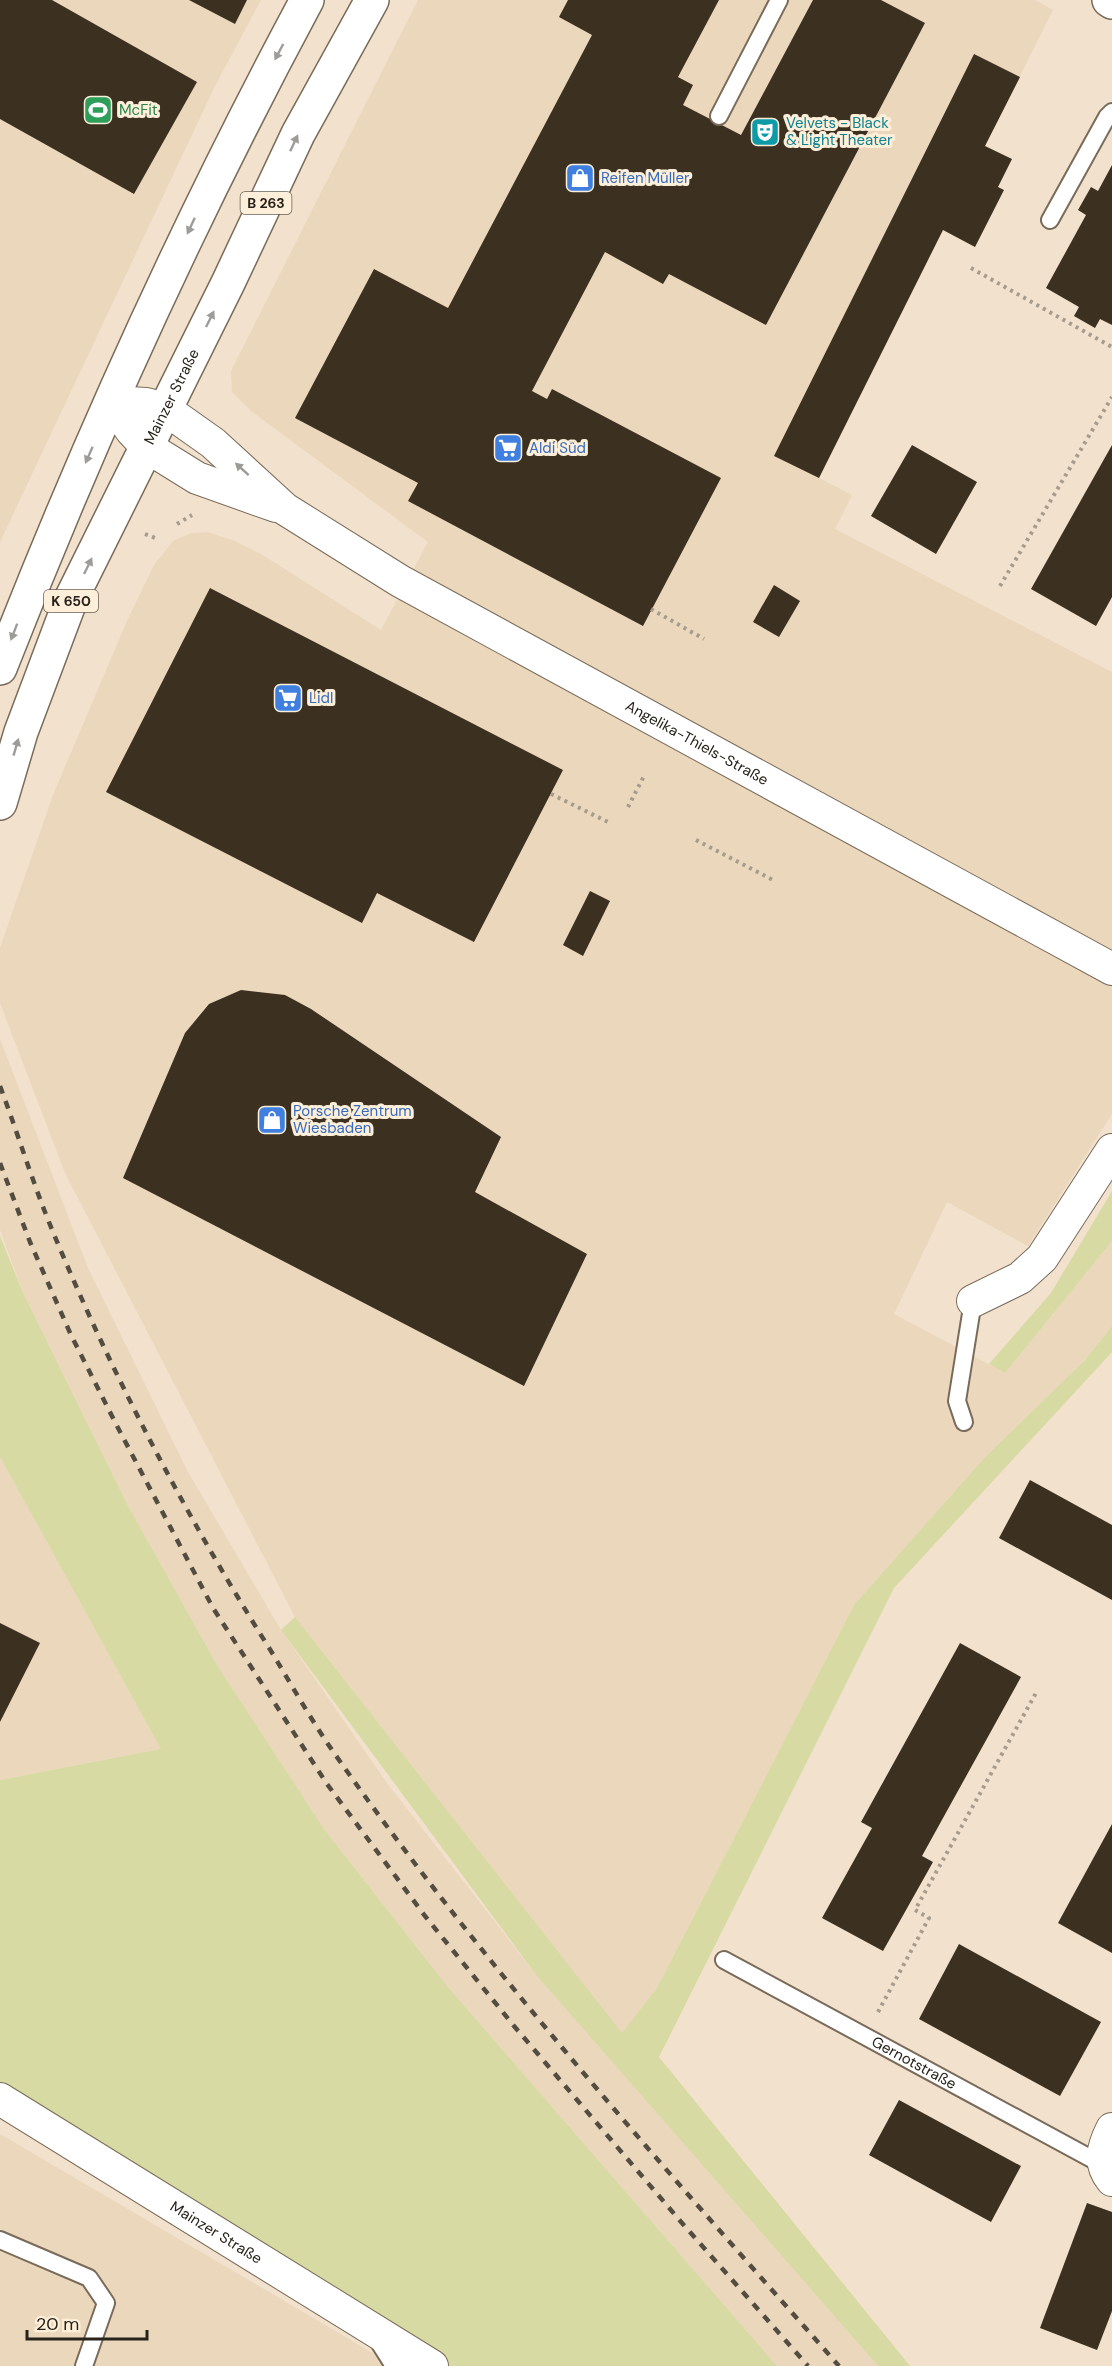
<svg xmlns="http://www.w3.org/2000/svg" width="1112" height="2366" viewBox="0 0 1112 2366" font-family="'DM Sans',sans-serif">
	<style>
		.built { fill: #ebd7bc }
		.green { fill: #d7daa2 }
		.building { fill: #3c3020 }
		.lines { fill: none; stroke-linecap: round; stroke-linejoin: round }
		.lane-casing { stroke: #796b59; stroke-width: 20 }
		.street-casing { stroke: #796b59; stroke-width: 34 }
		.primary-casing { stroke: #796b59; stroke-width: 36 }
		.path { stroke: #a79b8c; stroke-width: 4; stroke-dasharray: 3 4.5; stroke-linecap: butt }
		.lane { stroke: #fff; stroke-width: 16 }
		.street { stroke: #fff; stroke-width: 32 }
		.primary { stroke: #fff; stroke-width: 33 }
		.rail { stroke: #534c41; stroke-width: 4.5; stroke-dasharray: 8 8; stroke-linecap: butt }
		.oneway { fill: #9e9c98 }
		.labels { text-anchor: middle; stroke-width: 6; stroke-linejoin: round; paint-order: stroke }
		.shield { fill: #feefda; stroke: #686054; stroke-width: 1.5 }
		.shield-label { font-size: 14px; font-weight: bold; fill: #27221a }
		.leisure-label { font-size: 15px; fill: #27864d; stroke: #feefda; text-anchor: start }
		.culture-label { font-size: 15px; fill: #0d838f; stroke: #feefda; text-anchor: start }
		.shop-label { font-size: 15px; fill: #366cbe; stroke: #feefda; text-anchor: start }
		.street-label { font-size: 15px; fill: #27221a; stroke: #feefda }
	</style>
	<rect width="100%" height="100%" fill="#f1e1cd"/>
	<g class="built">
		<polygon points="0,0 261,0 214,88 0,542"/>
		<polygon points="418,0 1035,0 1053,10 819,478 852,495 835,529 1112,672 1112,1114 1028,1246 947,1202 894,1314 1005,1373 1112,1241 1112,1326 1085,1360 986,1456 854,1605 657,1988 622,2034 295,1617 65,1173 0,1003 0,948 53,795 127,621 154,565 174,540 192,533 208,532 235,541 261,554 381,630 428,542 251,411 232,392 231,371"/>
		<polygon points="0,1039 88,1268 188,1472 281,1630 387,1783 537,1976 878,2366 777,2366 447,1986 324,1829 217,1665 127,1504 23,1293 0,1230"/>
		<polygon points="0,1457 161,1749 0,1780"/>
		<polygon points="0,2134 327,2326 394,2366 0,2366"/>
	</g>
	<g class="green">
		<polygon points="1112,1191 1112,1241 1005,1373 989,1364 1051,1293"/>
		<polygon points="0,1236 23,1293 127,1504 217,1665 324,1829 447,1986 777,2366 448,2366 0,2084 0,1780 161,1749 0,1457"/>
		<polygon points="1112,1326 1112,1352 894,1588 659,2057 910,2366 878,2366 537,1976 281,1630 295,1617 622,2033 657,1988 854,1605 986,1456 1085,1360"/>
	</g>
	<g class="building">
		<polygon points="0,0 52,0 197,82 134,194 0,119"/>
		<polygon points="189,0 247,0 235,24"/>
		<polygon points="568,0 719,0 678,77 693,85 683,105 741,135 813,0 881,0 925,23 766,325 669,274 663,284 605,252 532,391 547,399 552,389 721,478 643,626 408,501 418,483 295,418 374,269 448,308 592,35 559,17"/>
		<polygon points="974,54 1020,77 985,146 1012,159 998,187 1004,190 975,247 943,230 819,478 774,456"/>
		<polygon points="1112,165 1112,325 1100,319 1095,328 1074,316 1079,307 1046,288 1086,215 1078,210 1091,187 1098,191"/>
		<polygon points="912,445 977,482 936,554 871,516"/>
		<polygon points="1112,445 1112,597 1096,626 1031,589"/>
		<polygon points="774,585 800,601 779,637 753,622"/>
		<polygon points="210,588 563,770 474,942 377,893 362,923 106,792"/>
		<polygon points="590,891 610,901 583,956 563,945"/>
		<polygon points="241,990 285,995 311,1009 501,1137 475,1192 587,1254 524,1386 123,1178 185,1033 209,1004"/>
		<polygon points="1030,1480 1112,1525 1112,1600 999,1538"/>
		<polygon points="0,1623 40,1643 0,1722"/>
		<polygon points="960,1643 1021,1677 922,1856 933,1862 883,1951 822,1918 872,1828 861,1822"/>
		<polygon points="1112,1824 1112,1953 1058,1923"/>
		<polygon points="959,1944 1101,2022 1060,2096 919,2019"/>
		<polygon points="899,2100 1021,2166 991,2222 869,2155"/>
		<polygon points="1087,2203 1112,2212 1112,2311 1097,2350 1040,2328"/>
	</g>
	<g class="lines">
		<g class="lane-casing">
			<g id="lane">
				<polyline points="719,116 779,0"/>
				<polyline points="1050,220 1107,117 1112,112"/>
				<polyline points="964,1422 957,1401 973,1301"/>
				<path id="s1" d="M724,1960L1103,2165"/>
				<polyline points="0,2240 89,2278 106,2303 84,2366"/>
				<polyline points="375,2336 394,2366"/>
			</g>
		</g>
		<g class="street-casing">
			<g id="street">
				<path id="s2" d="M112,402L146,404L165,409L213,443L285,509L400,581L1112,969"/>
				<polyline points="112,402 131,430 147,447 197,478 276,506"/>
				<polyline points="973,1301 1020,1278 1042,1258 1112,1150"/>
				<path id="s3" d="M0,2099L432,2366"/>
				<path d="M1112,2129C1103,2147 1098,2163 1112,2180"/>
			</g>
		</g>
		<g class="primary-casing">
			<g id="primary">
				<polyline points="1109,0 1112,2"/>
				<path d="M0,668C89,440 191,216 307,0"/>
				<path id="s4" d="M0,803L21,732L71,599L228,283L298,134L372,0"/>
			</g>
		</g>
		<g class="path">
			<polyline points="971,268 1112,347"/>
			<polyline points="177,524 192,515"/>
			<polyline points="145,534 158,539"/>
			<polyline points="1000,586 1112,397"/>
			<polyline points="651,609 704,639"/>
			<polyline points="551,794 608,822"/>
			<polyline points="628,807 645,774"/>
			<polyline points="696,840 773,880"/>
			<polyline points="878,2012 929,1918 915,1910 1036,1693"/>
		</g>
		<use href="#lane" class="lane"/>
		<use href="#street" class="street"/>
		<use href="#primary" class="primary"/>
		<g class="rail">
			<path d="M0,1086C18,1134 33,1184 53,1232C113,1377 187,1518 271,1651C291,1684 310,1718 332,1750C486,1970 662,2165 839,2366"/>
			<polyline points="0,1163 30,1242 71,1335 117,1426 213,1608 327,1784 425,1916 514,2026 682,2223 808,2366"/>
		</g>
	</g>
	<defs><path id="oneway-solid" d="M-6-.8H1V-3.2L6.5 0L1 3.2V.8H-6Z" transform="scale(1.5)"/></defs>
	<g class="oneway">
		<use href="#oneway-solid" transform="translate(279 52) rotate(118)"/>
		<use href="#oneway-solid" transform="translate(294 143) rotate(-65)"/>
		<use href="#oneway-solid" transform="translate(191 226) rotate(115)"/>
		<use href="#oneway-solid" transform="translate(210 319) rotate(-64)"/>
		<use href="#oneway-solid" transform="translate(89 455) rotate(114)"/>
		<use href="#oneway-solid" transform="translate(242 469) rotate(-138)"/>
		<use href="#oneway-solid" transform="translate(88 566) rotate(-64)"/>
		<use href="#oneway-solid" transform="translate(14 632) rotate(111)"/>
		<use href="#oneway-solid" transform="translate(16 747) rotate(-74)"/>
	</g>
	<defs>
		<g id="stadium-square" transform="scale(1.5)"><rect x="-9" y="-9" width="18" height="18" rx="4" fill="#2e9e5b" stroke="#feefda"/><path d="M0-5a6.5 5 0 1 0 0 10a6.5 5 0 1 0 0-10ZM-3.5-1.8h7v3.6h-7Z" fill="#fff"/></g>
		<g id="theatre-square" transform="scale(1.5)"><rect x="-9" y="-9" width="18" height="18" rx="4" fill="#0f9aa8" stroke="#feefda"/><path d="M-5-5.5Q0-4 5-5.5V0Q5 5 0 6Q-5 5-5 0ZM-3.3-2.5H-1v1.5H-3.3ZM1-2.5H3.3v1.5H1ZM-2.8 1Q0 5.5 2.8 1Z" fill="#fff"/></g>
		<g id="shop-square" transform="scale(1.5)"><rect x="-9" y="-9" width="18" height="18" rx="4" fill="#3f7fe0" stroke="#feefda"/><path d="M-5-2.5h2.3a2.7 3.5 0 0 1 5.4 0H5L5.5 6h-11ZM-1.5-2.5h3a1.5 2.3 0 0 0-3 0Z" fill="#fff"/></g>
		<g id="supermarket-square" transform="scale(1.5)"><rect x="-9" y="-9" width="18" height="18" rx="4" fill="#3f7fe0" stroke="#feefda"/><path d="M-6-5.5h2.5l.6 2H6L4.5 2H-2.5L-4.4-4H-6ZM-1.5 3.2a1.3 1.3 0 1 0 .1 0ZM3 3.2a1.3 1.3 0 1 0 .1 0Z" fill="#fff"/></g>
	</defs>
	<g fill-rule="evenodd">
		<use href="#stadium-square" x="98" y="110"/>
		<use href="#theatre-square" x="765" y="132"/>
		<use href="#shop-square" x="580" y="178"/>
		<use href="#supermarket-square" x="508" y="448"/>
		<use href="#supermarket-square" x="288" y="698"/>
		<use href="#shop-square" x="272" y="1120"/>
	</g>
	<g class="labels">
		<g class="shield">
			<rect x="240.5" y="192" width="51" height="22" rx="4.5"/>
			<rect x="44" y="590" width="54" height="22" rx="4.5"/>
		</g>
		<g class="shield-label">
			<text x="266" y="208">B 263</text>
			<text x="71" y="606">K 650</text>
		</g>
		<g class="leisure-label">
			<text x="119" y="115">McFit</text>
		</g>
		<g class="culture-label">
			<text x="786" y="128">Velvets - Black<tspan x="786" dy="17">&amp; Light Theater</tspan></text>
		</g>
		<g class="shop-label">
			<text x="601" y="183">Reifen Müller</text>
			<text x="529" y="453">Aldi Süd</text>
			<text x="309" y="703">Lidl</text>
			<text x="293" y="1116">Porsche Zentrum<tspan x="293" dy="17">Wiesbaden</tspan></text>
		</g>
		<g class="street-label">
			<text dy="5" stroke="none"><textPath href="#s4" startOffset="442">Mainzer Straße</textPath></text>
			<text dy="5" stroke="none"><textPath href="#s2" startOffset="684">Angelika-Thiels-Straße</textPath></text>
			<text dy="5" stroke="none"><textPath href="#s1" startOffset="216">Gernotstraße</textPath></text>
			<text dy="5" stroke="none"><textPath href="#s3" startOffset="254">Mainzer Straße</textPath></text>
		</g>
	</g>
	<path d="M27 2330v9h120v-9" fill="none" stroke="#27221a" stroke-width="3"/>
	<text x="36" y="2330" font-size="18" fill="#27221a" stroke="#feefda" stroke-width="4.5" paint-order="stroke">20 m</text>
</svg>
